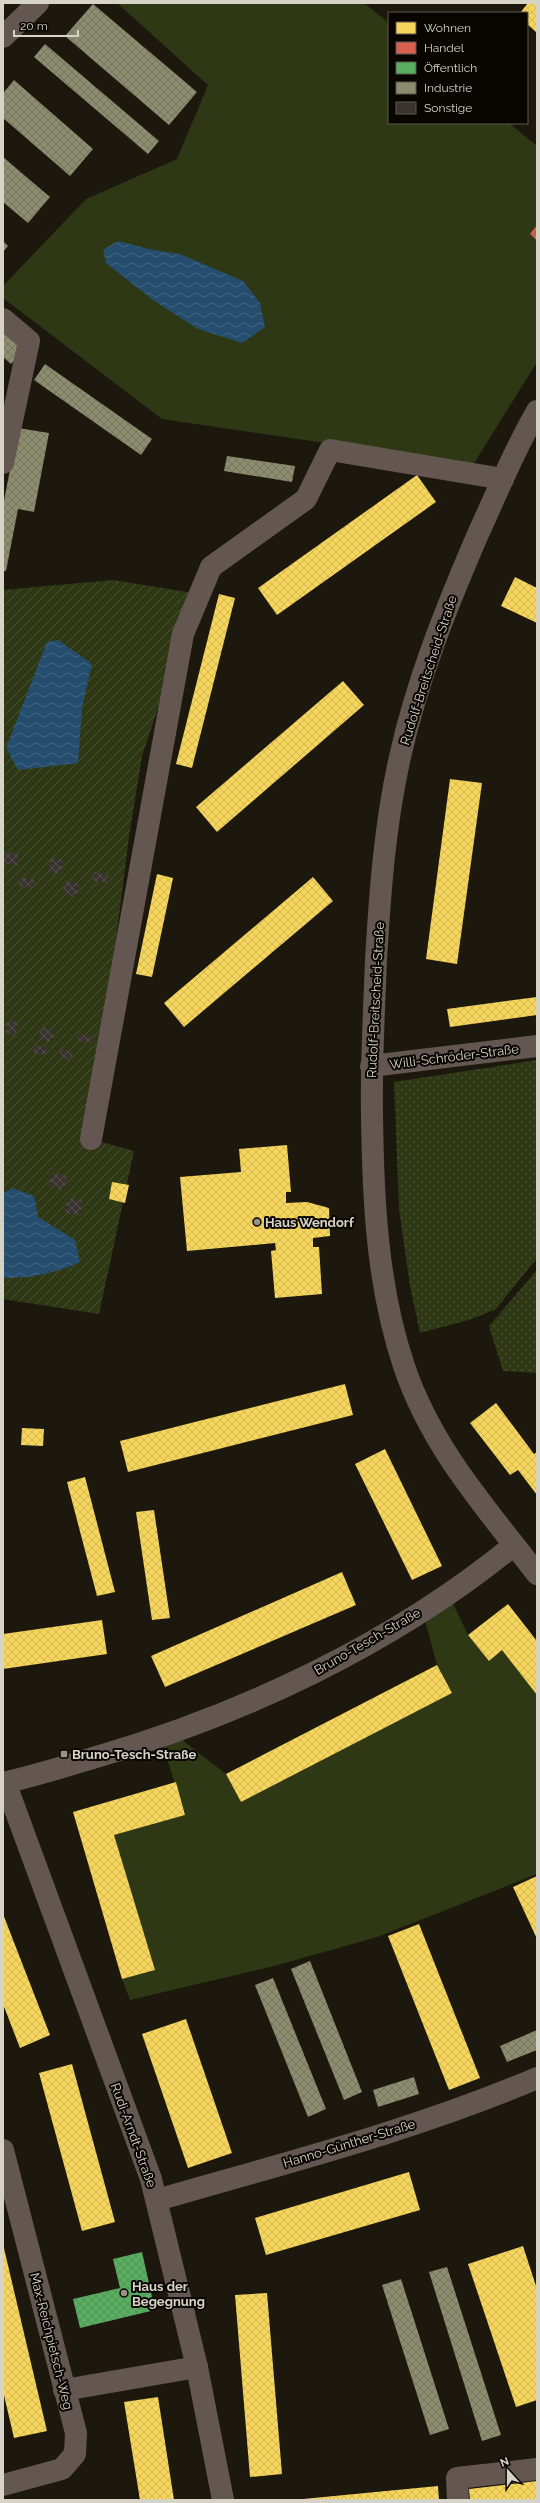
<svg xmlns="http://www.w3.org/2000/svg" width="540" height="2503" viewBox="0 0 540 2503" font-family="Raleway,sans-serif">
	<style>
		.grass { fill: url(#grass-dots) }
		.park { fill: #2e3815 }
		.garden { fill: url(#garden-furrows) }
		.water { fill: url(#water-waves) }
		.homes { fill: url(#homes-cross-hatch) }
		.shops { fill: url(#shops-cross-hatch) }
		.public { fill: url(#public-cross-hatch) }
		.industry { fill: url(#industry-cross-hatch) }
		.building { fill: url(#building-cross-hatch) }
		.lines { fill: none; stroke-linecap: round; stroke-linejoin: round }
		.minor { stroke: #645752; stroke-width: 22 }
		.poi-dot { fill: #969286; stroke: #090602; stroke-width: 1.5 }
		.labels { text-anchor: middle; stroke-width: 4; stroke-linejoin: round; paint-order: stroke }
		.street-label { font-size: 13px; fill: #d8d3c7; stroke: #090602 }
		.poi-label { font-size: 13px; font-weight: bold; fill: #d8d3c7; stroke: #090602; text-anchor: start }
	</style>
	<defs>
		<pattern id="grass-dots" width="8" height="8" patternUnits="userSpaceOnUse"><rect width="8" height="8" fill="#2e3815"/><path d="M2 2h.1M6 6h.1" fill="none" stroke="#4c5436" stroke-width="1.8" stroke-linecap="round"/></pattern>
		<pattern id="garden-furrows" width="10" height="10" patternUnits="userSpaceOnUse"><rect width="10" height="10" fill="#2e3815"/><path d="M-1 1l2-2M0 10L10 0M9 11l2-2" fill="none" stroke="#4c5436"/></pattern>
		<pattern id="water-waves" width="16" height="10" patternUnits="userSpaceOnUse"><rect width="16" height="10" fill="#254d6e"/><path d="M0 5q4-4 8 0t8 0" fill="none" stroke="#446681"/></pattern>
		<pattern id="homes-cross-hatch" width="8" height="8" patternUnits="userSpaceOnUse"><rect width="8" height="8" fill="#f6d55c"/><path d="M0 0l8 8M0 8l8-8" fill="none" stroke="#d2b756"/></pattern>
		<pattern id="shops-cross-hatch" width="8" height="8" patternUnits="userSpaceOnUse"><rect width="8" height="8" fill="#d6604d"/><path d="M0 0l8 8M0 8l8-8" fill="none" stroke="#a95648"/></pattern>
		<pattern id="public-cross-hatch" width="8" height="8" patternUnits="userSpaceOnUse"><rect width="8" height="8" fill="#5aae61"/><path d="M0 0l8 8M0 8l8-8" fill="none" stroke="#549258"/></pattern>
		<pattern id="industry-cross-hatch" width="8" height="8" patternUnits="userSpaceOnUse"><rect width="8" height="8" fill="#8c8c6e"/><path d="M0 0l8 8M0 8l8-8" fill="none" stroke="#76755f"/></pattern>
		<pattern id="building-cross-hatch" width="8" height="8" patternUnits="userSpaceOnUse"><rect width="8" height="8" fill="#39322f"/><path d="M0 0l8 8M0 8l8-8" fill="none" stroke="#554f4c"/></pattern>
	</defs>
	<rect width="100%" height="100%" fill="#1c180d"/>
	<g class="grass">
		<polygon points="537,1060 537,1258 496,1309 472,1319 420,1333 410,1286 399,1209 394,1082"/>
		<polygon points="537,1270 537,1373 503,1371 489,1326"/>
	</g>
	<g class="park">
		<polygon points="117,3 364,3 389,23 389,123 509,123 537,146 537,362 473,465 162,419 3,298 3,286 86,199 177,159 208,85"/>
		<polygon points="448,1593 468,1635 489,1661 502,1650 537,1695 537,1874 377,1937 278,1965 130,2000 122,1979 154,1970 114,1835 185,1815 160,1737 173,1733 226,1774 241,1802 451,1693 437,1665 422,1610"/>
	</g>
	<polygon class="garden" points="113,580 199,594 183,634 142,756 129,837 91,1139 134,1151 99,1314 3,1299 3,590"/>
	<g class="water">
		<polygon points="118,241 153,250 180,254 243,281 260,303 265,327 242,343 198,329 153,300 106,263 103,250"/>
		<polygon points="58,640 92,664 82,708 78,763 18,770 6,748 47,642"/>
		<path d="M13,1188L34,1196L38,1217L75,1240L80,1262C54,1274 31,1278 3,1278V1193Z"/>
	</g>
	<g class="homes">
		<polygon points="528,3 537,3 537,33 527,24 527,13 520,13"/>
		<polygon points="417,475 436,502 277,615 258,588"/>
		<polygon points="515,577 537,588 537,623 501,606"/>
		<polygon points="219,594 235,598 192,768 176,764"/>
		<polygon points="343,681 364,705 217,832 196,807"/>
		<polygon points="450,779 482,783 457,964 426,959"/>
		<polygon points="157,874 173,878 152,977 136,974"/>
		<polygon points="313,877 333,901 184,1027 164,1003"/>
		<polygon points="537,997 537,1015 450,1027 447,1009"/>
		<polygon points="287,1145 291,1192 286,1192 286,1203 307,1202 329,1208 330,1236 313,1238 313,1247 319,1247 322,1294 275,1298 271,1251 276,1250 275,1243 187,1251 180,1177 241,1172 239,1149"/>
		<polygon points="112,1182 129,1185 125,1203 109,1199"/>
		<polygon points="345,1384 353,1415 128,1472 120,1441"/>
		<polygon points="496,1403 534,1454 537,1452 537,1495 518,1470 510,1475 470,1423"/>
		<polygon points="22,1428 44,1429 43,1446 21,1445"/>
		<polygon points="385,1449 442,1566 412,1580 355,1464"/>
		<polygon points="85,1477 115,1592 97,1596 67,1482"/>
		<polygon points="154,1510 170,1618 152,1620 136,1512"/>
		<polygon points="342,1572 356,1605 165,1687 151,1656"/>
		<polygon points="508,1604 537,1641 537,1695 502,1650 489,1661 468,1635"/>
		<polygon points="102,1620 107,1654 3,1669 3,1634"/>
		<polygon points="437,1665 452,1693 241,1802 226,1774"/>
		<polygon points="176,1782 185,1815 114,1835 155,1970 122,1979 73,1812"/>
		<polygon points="537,1876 537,1939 513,1887"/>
		<polygon points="3,1914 50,2035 20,2048 3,2004"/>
		<polygon points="419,1924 480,2078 449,2090 388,1936"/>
		<polygon points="186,2019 232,2153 188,2168 142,2034"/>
		<polygon points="72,2064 115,2222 82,2231 39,2073"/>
		<polygon points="409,2172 420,2210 266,2255 255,2218"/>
		<polygon points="3,2244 47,2431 14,2438 3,2391"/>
		<polygon points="523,2246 537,2289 537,2400 516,2407 468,2264"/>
		<polygon points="267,2293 282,2474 250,2477 235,2295"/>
		<polygon points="158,2397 174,2500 140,2500 124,2402"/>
		<polygon points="537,2481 537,2500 470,2500 469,2489"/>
		<polygon points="438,2486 439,2500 303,2500 303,2499"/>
	</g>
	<polygon class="shops" points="537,225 537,241 530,234"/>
	<polygon class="public" points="142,2252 155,2310 80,2328 73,2299 120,2288 113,2259"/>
	<g class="industry">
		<polygon points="93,4 197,92 169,125 65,36"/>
		<polygon points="45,44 159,141 148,154 34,57"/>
		<polygon points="14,80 93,149 70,176 3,118 3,93"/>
		<polygon points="3,157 50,197 28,223 3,202"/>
		<polygon points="3,241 8,246 3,252"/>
		<polygon points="3,332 24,349 11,364 3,357"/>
		<polygon points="45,364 152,439 141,455 34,380"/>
		<polygon points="18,428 49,433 34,512 18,509 6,571 3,571 3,506"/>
		<polygon points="227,456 295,466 292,482 224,471"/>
		<polygon points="310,1961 362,2092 344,2100 291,1969"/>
		<polygon points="273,1978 326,2109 308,2117 255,1985"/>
		<polygon points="537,2030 537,2050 507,2062 500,2046"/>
		<polygon points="414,2077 419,2094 378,2107 373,2090"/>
		<polygon points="447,2267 501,2435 482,2441 429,2272"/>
		<polygon points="401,2279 449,2429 430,2435 382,2285"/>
	</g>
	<g class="building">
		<polygon points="3,852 18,854 17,865 3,863"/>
		<polygon points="51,858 63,860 61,874 48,872"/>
		<polygon points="94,872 108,875 106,883 92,880"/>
		<polygon points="21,877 35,880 33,888 19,886"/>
		<polygon points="65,881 79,884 76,896 63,894"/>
		<polygon points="8,1020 18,1022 15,1035 5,1033"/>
		<polygon points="41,1027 54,1030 51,1042 39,1039"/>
		<polygon points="78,1034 92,1037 90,1043 77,1041"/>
		<polygon points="35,1045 47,1047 46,1055 33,1053"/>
		<polygon points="61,1049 73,1052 71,1060 59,1058"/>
		<polygon points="52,1173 67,1176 64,1190 49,1186"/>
		<polygon points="68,1198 82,1200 80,1215 65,1213"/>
	</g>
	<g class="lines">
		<g class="minor">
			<polyline points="3,37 38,3"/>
			<polyline points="3,319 29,341 3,463"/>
			<path d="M537,411C514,450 497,493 478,534C447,606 417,680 400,757C385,823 380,892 376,960C374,1012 371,1063 372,1115C373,1199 377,1286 404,1366C431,1447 486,1508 537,1574"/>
			<polyline points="371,1066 537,1046"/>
			<polyline points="91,1139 183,634 211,567 306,499 330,450 503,479"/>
			<polyline points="5,1782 151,2179 197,2367 223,2500"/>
			<path d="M3,1783C34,1776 63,1767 93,1758C244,1714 393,1644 514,1545"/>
			<polyline points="3,2150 76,2433 75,2454 62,2469 3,2485"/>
			<path d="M157,2200C285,2163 415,2130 537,2078"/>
			<polyline points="64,2390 197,2367"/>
			<polyline points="458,2500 457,2478 537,2469"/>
		</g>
	</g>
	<g class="poi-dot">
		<circle cx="257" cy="1222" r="4"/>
		<rect x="60" y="1750" width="8" height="8" rx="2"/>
		<circle cx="124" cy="2293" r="4"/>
	</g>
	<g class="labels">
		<g class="street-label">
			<text transform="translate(428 670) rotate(-72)" y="5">Rudolf-Breitscheid-Straße</text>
			<text transform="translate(375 1000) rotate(-87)" y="5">Rudolf-Breitscheid-Straße</text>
			<text transform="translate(454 1056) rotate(-7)" y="5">Willi-Schröder-Straße</text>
			<text transform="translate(367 1641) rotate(-30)" y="5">Bruno-Tesch-Straße</text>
			<text transform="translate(134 2135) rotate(70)" y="5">Rudi-Arndt-Straße</text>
			<text transform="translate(349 2143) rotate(-17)" y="5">Hanno-Günther-Straße</text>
			<text transform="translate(52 2341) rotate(76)" y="5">Max-Reichpietsch-Weg</text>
		</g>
		<g class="poi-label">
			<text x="265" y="1227">Haus Wendorf</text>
			<text x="72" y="1759">Bruno-Tesch-Straße</text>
			<text x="132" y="2291">Haus der<tspan x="132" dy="15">Begegnung</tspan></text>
		</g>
	</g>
	<rect width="540" height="2503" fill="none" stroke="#d8d3c7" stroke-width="8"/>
	<rect x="388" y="12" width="140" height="112" fill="#090602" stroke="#5c5851"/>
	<rect x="396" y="22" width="20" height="12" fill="#f6d55c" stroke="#5c5851"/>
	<text x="424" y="32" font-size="12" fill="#d8d3c7">Wohnen</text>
	<rect x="396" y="42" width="20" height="12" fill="#d6604d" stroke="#5c5851"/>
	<text x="424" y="52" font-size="12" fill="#d8d3c7">Handel</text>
	<rect x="396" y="62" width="20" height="12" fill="#5aae61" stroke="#5c5851"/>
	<text x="424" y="72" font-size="12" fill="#d8d3c7">Öffentlich</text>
	<rect x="396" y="82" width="20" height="12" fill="#8c8c6e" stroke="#5c5851"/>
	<text x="424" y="92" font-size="12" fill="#d8d3c7">Industrie</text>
	<rect x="396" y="102" width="20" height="12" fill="#39322f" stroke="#5c5851"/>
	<text x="424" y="112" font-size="12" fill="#d8d3c7">Sonstige</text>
	<g transform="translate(508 2471) rotate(339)" stroke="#090602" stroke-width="3" paint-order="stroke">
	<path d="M0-3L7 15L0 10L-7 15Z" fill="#d8d3c7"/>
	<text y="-6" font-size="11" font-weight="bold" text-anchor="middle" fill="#d8d3c7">N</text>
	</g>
	<path d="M14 30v6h64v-6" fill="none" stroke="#d8d3c7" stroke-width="2"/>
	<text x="20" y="30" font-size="12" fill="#d8d3c7" stroke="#090602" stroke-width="3" paint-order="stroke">20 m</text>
</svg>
